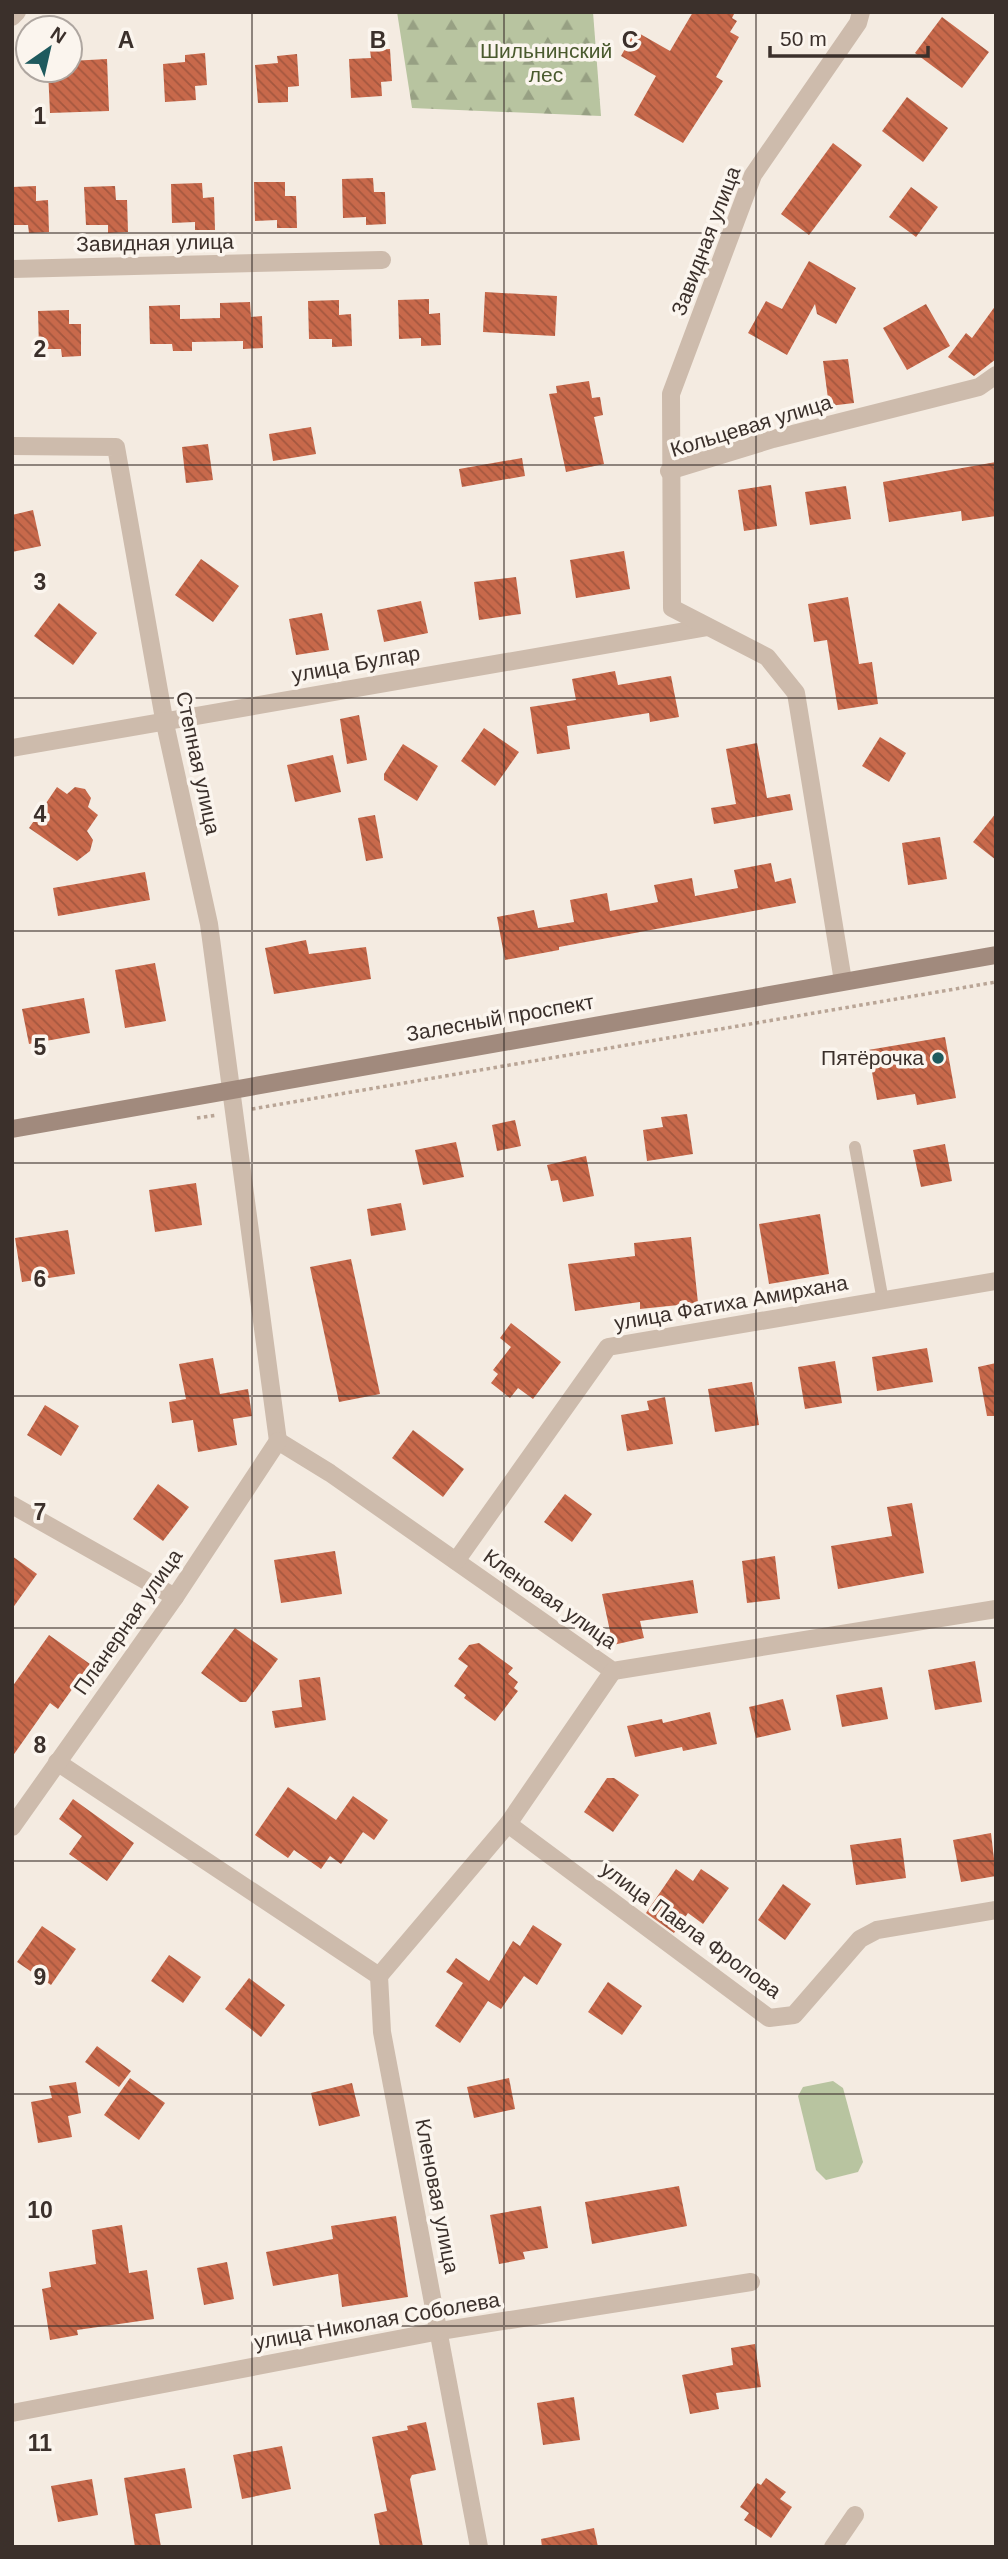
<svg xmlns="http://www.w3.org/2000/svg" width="1008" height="2559" viewBox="0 0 1008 2559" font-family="Helvetica,sans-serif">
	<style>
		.forest { fill: url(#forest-firs) }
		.park { fill: #b8c4a0 }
		.building { fill: url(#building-back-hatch) }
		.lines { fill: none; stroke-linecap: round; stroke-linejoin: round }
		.path { stroke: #b9a596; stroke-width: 3.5; stroke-dasharray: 3.5 3.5; stroke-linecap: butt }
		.lane { stroke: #cdbbac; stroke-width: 12 }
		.street { stroke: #cdbbac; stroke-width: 18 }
		.secondary { stroke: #a18a7d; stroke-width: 18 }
		.grid { fill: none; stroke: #3b302b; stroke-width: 2; stroke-opacity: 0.55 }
		.poi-dot { fill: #1f5a5e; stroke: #fbf5ee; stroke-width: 2.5 }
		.labels { text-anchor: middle; stroke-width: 7; stroke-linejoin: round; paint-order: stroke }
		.park-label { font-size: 21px; fill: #4a5a2e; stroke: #fbf5ee }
		.street-label { font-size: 21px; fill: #3b302b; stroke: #fbf5ee }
		.poi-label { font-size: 21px; fill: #3b302b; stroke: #fbf5ee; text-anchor: end }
		.grid-label { font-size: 23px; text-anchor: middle; font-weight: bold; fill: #3b302b; stroke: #fbf5ee; stroke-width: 7; stroke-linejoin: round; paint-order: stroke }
	</style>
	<defs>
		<pattern id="forest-firs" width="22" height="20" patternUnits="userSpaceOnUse" patternTransform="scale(1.75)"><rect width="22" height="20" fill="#b8c4a0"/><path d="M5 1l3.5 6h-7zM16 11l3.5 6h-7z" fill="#97a083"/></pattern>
		<pattern id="building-back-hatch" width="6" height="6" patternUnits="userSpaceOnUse" patternTransform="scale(1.75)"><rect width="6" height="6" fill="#c8694b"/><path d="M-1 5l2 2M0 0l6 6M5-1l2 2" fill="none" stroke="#a4573f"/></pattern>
	</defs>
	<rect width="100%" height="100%" fill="#f4ebe1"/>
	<polygon class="forest" points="397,12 593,12 601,116 412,108"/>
	<polygon class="park" points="833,2081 843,2088 863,2162 858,2172 826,2180 816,2170 798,2096 803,2087"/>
	<g class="building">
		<polygon points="693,12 735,12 732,18 737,21 730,32 739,37 716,77 723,81 683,143 634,115 656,76 621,56 635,31 670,51"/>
		<polygon points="942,17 989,52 962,88 915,53"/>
		<polygon points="390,49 392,81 381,82 382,96 351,98 349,59 371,58 370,50"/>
		<polygon points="205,53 207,85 195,86 196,100 165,102 163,64 185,62 185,55"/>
		<polygon points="297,54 299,86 288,87 288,102 258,103 255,65 278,63 277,56"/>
		<polygon points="107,59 109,111 50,113 48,70 70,70 70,61"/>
		<polygon points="907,97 948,128 923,162 882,131"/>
		<polygon points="833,143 862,165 809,235 781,214"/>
		<polygon points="373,178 374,192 385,192 386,224 366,225 366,217 343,218 342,179"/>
		<polygon points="254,182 285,182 285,196 296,196 297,228 277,228 277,220 255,221"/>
		<polygon points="202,183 203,198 214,197 215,230 195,230 195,222 172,223 171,184"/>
		<polygon points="36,186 36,201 48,200 49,232 29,233 28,225 12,225 12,187"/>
		<polygon points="115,186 116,200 127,200 128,232 108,233 108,225 86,225 84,187"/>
		<polygon points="911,187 938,207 916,237 889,217"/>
		<polygon points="809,261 856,288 836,324 817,314 815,304 787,355 748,333 766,301 782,309"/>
		<polygon points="485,292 557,296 555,336 483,332"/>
		<polygon points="429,299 429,314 440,313 441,345 421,346 421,338 399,339 398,300"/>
		<polygon points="339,300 339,315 351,314 352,346 332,347 332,339 309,339 308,301"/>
		<polygon points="250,302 251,317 262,316 263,348 243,349 243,341 192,342 192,351 173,351 172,344 150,344 149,306 180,305 180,319 220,318 220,303"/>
		<polygon points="926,304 950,346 907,370 883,328"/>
		<polygon points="996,305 996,359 974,376 948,357 966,333 972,338"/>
		<polygon points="69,310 69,324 81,324 81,356 62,357 61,349 39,349 38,311"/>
		<polygon points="848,359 854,403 829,406 823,361"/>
		<polygon points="589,381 592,398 600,397 603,415 594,417 604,464 566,472 549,394 557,393 556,386"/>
		<polygon points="311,427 316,454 273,461 269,434"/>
		<polygon points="208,444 213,480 186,483 182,447"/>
		<polygon points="522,458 525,476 462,487 459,469"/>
		<polygon points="996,462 996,516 962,521 961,511 889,522 883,482"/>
		<polygon points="771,485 777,526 744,531 738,490"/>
		<polygon points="846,486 851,519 810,525 805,492"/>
		<polygon points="33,510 41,546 12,552 12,515"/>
		<polygon points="624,551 630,589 576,598 570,560"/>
		<polygon points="201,559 239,586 213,622 175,595"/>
		<polygon points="516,577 521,614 479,620 474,582"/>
		<polygon points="848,597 859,664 872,662 878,704 838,710 827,640 814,642 808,604"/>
		<polygon points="421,601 428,633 384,642 377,610"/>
		<polygon points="59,603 97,633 73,665 34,636"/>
		<polygon points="322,613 329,650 296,655 289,619"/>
		<polygon points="615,671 618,685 671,676 679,717 650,722 649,713 567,726 570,749 537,754 530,707 576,700 572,679"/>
		<polygon points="359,715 367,760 347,764 340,719"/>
		<polygon points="484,728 519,752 495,786 461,761"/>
		<polygon points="880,737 906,753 889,782 862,766"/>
		<polygon points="757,743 767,798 790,794 793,810 714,824 711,808 736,804 726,749"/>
		<polygon points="403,744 438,766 417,801 384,780 384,774"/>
		<polygon points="333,755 341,792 295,802 287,765"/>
		<polygon points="57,787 67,794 75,787 85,789 91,798 88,807 98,815 87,831 93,840 90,851 77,861 29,828"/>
		<polygon points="996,813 996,860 973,842"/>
		<polygon points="375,815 383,858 366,861 358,818"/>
		<polygon points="940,837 947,879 908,885 902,843"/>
		<polygon points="771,863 775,882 791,878 796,903 559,947 559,950 505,960 497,917 534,910 538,928 574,922 570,900 607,893 610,911 658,902 654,885 692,878 695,896 738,888 734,870"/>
		<polygon points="145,872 150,900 58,916 53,888"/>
		<polygon points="306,940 309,954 366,947 371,979 274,994 265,948"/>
		<polygon points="155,963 166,1021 125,1028 115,970"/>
		<polygon points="84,998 90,1033 29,1044 22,1009"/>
		<polygon points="945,1037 956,1098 917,1105 915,1094 877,1100 868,1050"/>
		<polygon points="687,1114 693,1154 647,1161 643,1130 663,1127 661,1117"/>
		<polygon points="515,1120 521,1146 497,1151 492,1125"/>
		<polygon points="456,1142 464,1177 423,1185 415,1150"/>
		<polygon points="945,1144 952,1181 921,1187 913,1150"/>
		<polygon points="586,1156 594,1196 563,1202 558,1180 551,1181 547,1165"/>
		<polygon points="196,1183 202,1225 155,1232 149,1190"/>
		<polygon points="401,1203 406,1230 371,1236 367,1209"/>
		<polygon points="820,1214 829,1274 769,1284 759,1224"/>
		<polygon points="68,1230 75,1274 22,1282 15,1238"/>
		<polygon points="691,1237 698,1303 640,1309 640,1302 575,1311 568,1264 635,1256 634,1243"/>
		<polygon points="351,1259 380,1394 339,1402 310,1267"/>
		<polygon points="511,1323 561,1362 533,1399 518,1388 510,1398 491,1383 498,1374 493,1370 511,1347 500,1338"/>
		<polygon points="927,1348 933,1382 877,1391 872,1357"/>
		<polygon points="213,1358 220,1394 248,1389 252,1416 233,1419 237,1445 198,1452 193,1420 172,1423 169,1402 186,1399 179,1364"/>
		<polygon points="835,1361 842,1403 805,1409 798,1367"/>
		<polygon points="996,1363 996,1416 987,1416 978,1367"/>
		<polygon points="752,1382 759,1425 715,1432 708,1389"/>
		<polygon points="665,1397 673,1444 627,1451 621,1415 649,1410 647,1401"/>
		<polygon points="45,1405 79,1426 61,1456 27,1435"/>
		<polygon points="413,1430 464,1469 443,1497 392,1458"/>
		<polygon points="158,1484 189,1507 163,1541 133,1519"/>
		<polygon points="565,1494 592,1514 572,1542 544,1522"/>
		<polygon points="912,1503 924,1573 838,1589 831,1546 892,1536 887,1507"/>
		<polygon points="335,1551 342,1594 281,1603 274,1560"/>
		<polygon points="12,1556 37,1574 12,1609"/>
		<polygon points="775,1556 780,1599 747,1603 742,1561"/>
		<polygon points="693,1580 698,1613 640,1621 644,1638 613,1645 602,1594"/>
		<polygon points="235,1628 278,1659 246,1702 240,1702 201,1673"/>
		<polygon points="49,1635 90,1664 58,1709 50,1703 12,1757 12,1687"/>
		<polygon points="479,1643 513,1668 508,1674 518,1682 514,1688 518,1691 495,1721 464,1698 466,1695 454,1686 468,1666 458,1659 469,1645"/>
		<polygon points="975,1661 982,1702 935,1710 928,1670"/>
		<polygon points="320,1677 326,1720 275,1728 272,1711 302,1707 299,1680"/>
		<polygon points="882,1687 888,1719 842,1727 836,1695"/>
		<polygon points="783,1699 791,1730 756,1738 749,1707"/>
		<polygon points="710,1712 717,1744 683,1751 682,1747 635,1757 627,1726 662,1719 663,1723"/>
		<polygon points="607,1778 614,1778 639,1795 613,1832 584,1812"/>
		<polygon points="288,1787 336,1820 353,1796 388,1820 374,1840 363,1832 341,1864 330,1856 321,1869 294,1850 288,1858 255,1835"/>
		<polygon points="73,1799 134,1843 107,1881 69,1854 82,1836 59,1819"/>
		<polygon points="991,1833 996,1876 961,1882 953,1840"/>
		<polygon points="901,1838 906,1878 856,1885 850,1845"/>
		<polygon points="676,1869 693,1881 701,1869 729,1888 703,1924 688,1913 674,1933 646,1913"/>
		<polygon points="783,1884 811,1904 785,1940 758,1920"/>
		<polygon points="533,1925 562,1944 537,1985 524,1976 501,2009 488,2001 460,2043 435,2026 463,1983 446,1972 456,1958 489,1981 513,1941 520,1946"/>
		<polygon points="42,1926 76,1949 51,1985 17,1962"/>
		<polygon points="169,1955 201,1977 183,2003 151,1981"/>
		<polygon points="249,1978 285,2005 261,2037 225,2009"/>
		<polygon points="608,1982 642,2006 622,2035 588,2012"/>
		<polygon points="97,2046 131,2071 119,2087 85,2062"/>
		<polygon points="130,2078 165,2103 139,2140 104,2115"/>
		<polygon points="509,2078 515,2109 474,2118 467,2087"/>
		<polygon points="76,2082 81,2113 68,2116 72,2137 38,2143 31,2102 52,2098 49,2086"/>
		<polygon points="352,2083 360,2116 319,2126 311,2093"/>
		<polygon points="679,2186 687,2226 592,2244 585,2202"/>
		<polygon points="541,2206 548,2248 523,2252 525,2259 499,2264 490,2215"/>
		<polygon points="396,2216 408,2297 342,2307 338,2274 273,2286 266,2252 333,2239 331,2226"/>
		<polygon points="122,2225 129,2273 147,2270 154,2319 77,2330 78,2335 50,2340 42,2289 51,2287 49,2272 96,2264 92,2230"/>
		<polygon points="227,2262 234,2299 204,2305 197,2268"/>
		<polygon points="755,2344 761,2387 716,2393 719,2409 690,2414 682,2375 733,2365 731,2348"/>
		<polygon points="574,2397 580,2440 543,2445 537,2403"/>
		<polygon points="426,2422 436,2470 412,2475 410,2479 423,2547 380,2547 374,2514 387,2511 372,2437 408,2430 407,2426"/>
		<polygon points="282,2446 291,2489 242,2499 233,2455"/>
		<polygon points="185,2468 192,2508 155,2514 161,2547 135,2547 124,2478"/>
		<polygon points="766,2478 786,2492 780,2499 792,2507 771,2538 744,2520 749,2513 740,2507 757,2483 761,2485"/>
		<polygon points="92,2479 98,2515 58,2522 51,2486"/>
		<polygon points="594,2528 598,2547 542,2547 541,2539"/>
	</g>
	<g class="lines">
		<g class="path">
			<polyline points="252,1109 996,982"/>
			<polyline points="197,1118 217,1115"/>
		</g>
		<polyline class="lane" points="855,1147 883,1301"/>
		<g class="street">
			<polyline points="12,17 17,12"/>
			<polyline points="12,269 382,260"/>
			<polyline points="12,446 116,447 164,719 209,924 278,1441"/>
			<polyline points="669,471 773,439 979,387 996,375"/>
			<polyline points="12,748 708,627"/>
			<polyline points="843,981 796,693 767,657 672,608 671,394 753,175 858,23 861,12"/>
			<polyline points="278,1441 330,1473 613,1671 996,1609"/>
			<polyline points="12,1505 175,1597"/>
			<polyline points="456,1561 608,1347 996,1281"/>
			<polyline points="57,1762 379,1976 508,1824 613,1671"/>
			<polyline points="508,1824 769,2018 794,2015 860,1939 877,1930 996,1910"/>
			<polyline points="12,1827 175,1597 278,1441"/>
			<polyline points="379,1976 382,2032 479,2547"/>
			<polyline points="12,2413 440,2331 751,2282"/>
			<polyline points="833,2547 855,2515"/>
		</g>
		<polyline class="secondary" points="12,1129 996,955"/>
	</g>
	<path class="grid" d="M252,12V2547M504,12V2547M756,12V2547M12,233H996M12,465H996M12,698H996M12,931H996M12,1163H996M12,1396H996M12,1628H996M12,1861H996M12,2094H996M12,2326H996"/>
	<circle class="poi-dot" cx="938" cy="1058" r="7"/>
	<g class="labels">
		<g class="park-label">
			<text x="546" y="58">Шильнинский<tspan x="546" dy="24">лес</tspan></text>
		</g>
		<g class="street-label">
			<text transform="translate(706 241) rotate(-69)" y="7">Завидная улица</text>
			<text transform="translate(155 243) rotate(-1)" y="7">Завидная улица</text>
			<text transform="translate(751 426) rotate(-17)" y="7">Кольцевая улица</text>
			<text transform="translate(356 664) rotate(-10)" y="7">улица Булгар</text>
			<text transform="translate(198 763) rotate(78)" y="7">Степная улица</text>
			<text transform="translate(500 1018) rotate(-10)" y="7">Залесный проспект</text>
			<text transform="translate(731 1303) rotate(-10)" y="7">улица Фатиха Амирхана</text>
			<text transform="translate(550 1599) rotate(35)" y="7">Кленовая улица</text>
			<text transform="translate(128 1622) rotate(-55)" y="7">Планерная улица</text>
			<text transform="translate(691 1930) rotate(36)" y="7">улица Павла Фролова</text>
			<text transform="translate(437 2196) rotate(79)" y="7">Кленовая улица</text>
			<text transform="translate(377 2321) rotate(-10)" y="7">улица Николая Соболева</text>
		</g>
		<g class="poi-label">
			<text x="924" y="1065">Пятёрочка</text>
		</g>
	</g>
	<g class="grid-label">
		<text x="126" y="48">A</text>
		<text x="378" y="48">B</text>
		<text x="630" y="48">C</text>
		<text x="40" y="124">1</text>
		<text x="40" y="357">2</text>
		<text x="40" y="590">3</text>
		<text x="40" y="822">4</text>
		<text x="40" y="1055">5</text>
		<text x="40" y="1287">6</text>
		<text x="40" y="1520">7</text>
		<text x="40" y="1753">8</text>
		<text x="40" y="1985">9</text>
		<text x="40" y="2218">10</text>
		<text x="40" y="2451">11</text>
	</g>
	<rect width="1008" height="2559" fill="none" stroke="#3b302b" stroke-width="28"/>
	<g transform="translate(49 49) rotate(34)"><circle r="33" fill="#fbf5ee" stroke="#aea6a0" stroke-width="2"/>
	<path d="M0-5L12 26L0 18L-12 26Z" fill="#1f5a5e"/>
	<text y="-10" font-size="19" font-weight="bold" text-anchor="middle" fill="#3b302b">N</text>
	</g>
	<path d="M770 46v10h158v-10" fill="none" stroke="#3b302b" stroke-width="3.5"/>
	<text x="780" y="46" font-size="21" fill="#3b302b" stroke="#fbf5ee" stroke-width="5" paint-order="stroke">50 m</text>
</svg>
